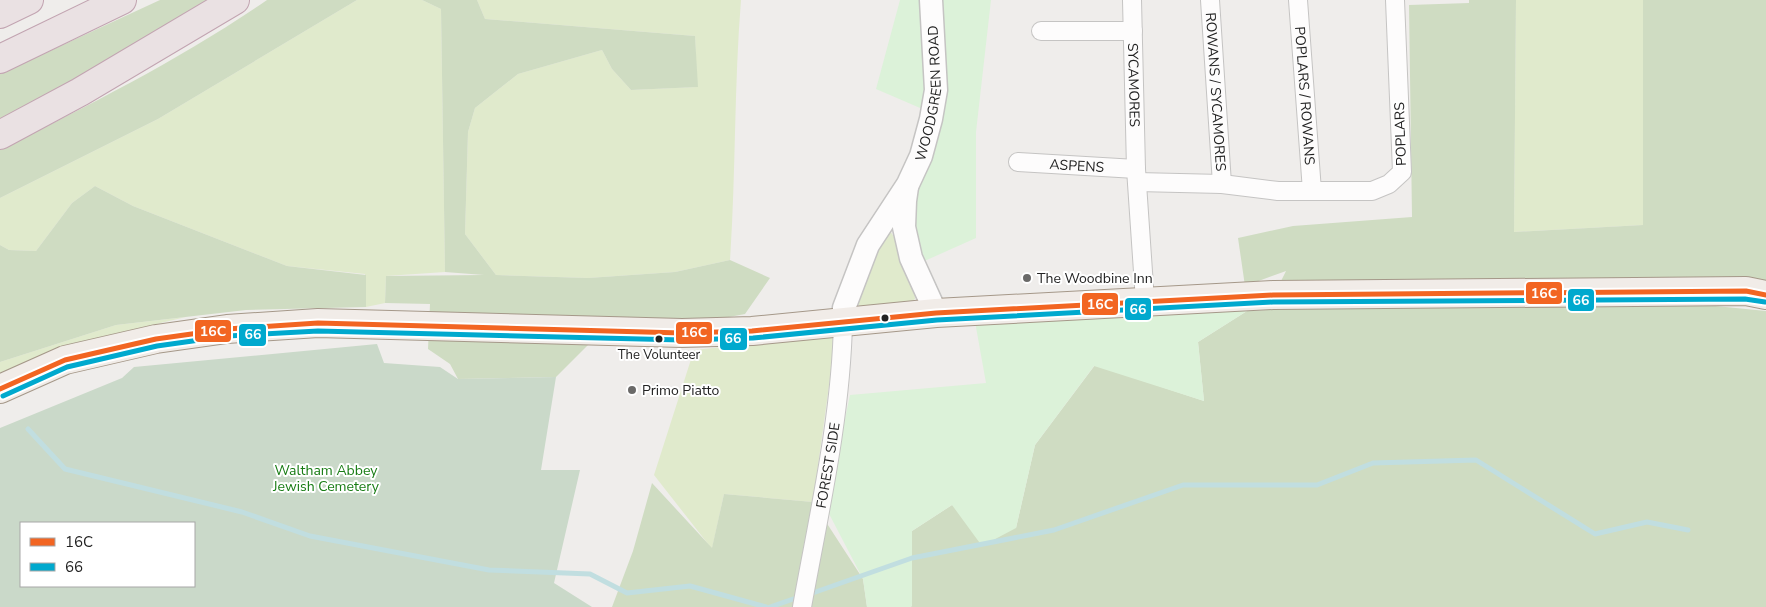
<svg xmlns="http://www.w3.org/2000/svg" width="1766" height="607" viewBox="0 0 1766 607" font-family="'Nunito Sans',sans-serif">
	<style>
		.grass { fill: #e0eacc }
		.forest { fill: #cfdcc2 }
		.cemetery { fill: #cad9c9; fill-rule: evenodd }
		.park { fill: #dcf2d9 }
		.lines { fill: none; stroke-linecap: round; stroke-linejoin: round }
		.stream { stroke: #c1dee0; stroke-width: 5 }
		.minor-casing { stroke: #c5c4c3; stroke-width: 20 }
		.tertiary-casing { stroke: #c5c4c3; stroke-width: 25 }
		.primary-casing { stroke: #a59889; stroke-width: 30 }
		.motorway-casing { stroke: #c2a4b1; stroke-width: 30 }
		.minor { stroke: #fdfcfc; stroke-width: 18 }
		.tertiary { stroke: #fdfcfc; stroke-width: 22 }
		.primary { stroke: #f1ece8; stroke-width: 28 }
		.motorway { stroke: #eae1e3; stroke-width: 28 }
		.bus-1-casing { stroke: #fff; stroke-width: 9 }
		.bus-2-casing { stroke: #fff; stroke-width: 9 }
		.bus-1 { stroke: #f26522; stroke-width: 5 }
		.bus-2 { stroke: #00a9ce; stroke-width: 5 }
		.poi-dot { fill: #6a6968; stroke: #fff; stroke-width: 2 }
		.bus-dot { fill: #222; stroke: #fff; stroke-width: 2 }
		.labels { text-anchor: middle; stroke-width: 4; stroke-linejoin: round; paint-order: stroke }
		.bus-label { font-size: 13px; fill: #222; stroke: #fff }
		.street-label { font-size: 14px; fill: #222; stroke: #fff }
		.poi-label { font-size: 14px; fill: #222; stroke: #fff; text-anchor: start }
		.park-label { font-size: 14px; fill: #187c14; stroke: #fff }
		.line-badge { stroke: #fff; stroke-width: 2 }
		.badge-label { font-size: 14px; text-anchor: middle; font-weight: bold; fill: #fff }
	</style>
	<rect width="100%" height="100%" fill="#efedeb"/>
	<g class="grass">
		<polygon points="357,0 422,0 441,9 445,272 386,276 385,303 366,307 365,274 287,266 133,206 95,186 72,203 36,251 9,250 0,245 0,198 158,119"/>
		<path d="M477,0H741C734,87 736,173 730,260L675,272L588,278L496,275L465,234L468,132L475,108L518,74L602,50L612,69L631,90L697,87L695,36L485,19Z"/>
		<polygon points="1516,0 1643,0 1643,225 1514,232"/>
		<path d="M890,231C902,247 915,278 915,299L907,304L861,308L857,303L869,265Z"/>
		<path d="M186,317C124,332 59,346 0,373V362L116,325Z"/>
		<polygon points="836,335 813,502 724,494 712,549 654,475 694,350"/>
	</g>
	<g class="forest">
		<polygon points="160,0 217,0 0,123 0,74"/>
		<path d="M267,0H357L158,119L0,198V150C91,104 183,58 267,0Z"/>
		<polygon points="422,0 477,0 485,19 695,36 698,87 631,90 612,69 602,50 518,74 475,108 468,132 465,234 496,275 588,278 675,272 730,260 770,278 745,314 713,320 613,320 556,377 458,379 450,364 428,349 430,304 385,303 386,276 484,275 445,272 441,9"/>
		<polygon points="1469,0 1516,0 1514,232 1643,225 1643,0 1766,0 1766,289 1279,285 1286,271 1245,286 1238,238 1293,226 1412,217 1409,5 1469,3"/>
		<polygon points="95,186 133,206 287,266 366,275 366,307 246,310 116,325 0,362 0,245 9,250 36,251 72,203"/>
		<polygon points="1655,300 1766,311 1766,607 911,607 912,605 912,531 952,505 1016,528 1035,445 1095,365 1204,401 1198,342 1247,311 1437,301"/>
		<polygon points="652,483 712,548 724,494 813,502 863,579 867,607 612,607 633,551"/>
	</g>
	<path class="cemetery" d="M377,344L384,363L440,367L458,379L556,377L541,470H580L554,583L592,607H0V428L122,378L134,367ZM21,523H194V586H21Z"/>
	<g class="park">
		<polygon points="900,0 991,0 976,132 976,238 920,263 910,189 941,117 876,89"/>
		<polygon points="1153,310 1247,311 1198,342 1204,401 1094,366 1035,445 1016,528 982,546 952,505 912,531 912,605 911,607 867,607 863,579 826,508 850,395 986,383 974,316"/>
	</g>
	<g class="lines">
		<g class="stream">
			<polyline points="28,429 65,469 242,512 310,536 489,570 590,574 627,593 690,586 766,607"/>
			<polyline points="807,595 912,558 1054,530 1183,485 1317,485 1373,463 1476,460 1595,534 1647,522 1688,530"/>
			<polyline points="770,607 799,597"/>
		</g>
		<g class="minor-casing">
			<g id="minor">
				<path id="s1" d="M1132,0L1136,169L1145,301"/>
				<path id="s2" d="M1210,0L1222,184"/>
				<path id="s3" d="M1298,0L1312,191"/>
				<polyline points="1041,31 1133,31"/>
				<path id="s4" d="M1018,162L1136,169"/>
				<polyline points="1137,182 1222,184 1278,191 1372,191 1389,184 1402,172 1395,0"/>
				<path id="s5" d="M802,607C819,513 841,418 843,322"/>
			</g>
		</g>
		<g class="tertiary-casing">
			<g id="tertiary">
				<polyline points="907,187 905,201 904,227 911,258 936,313"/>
				<path id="s6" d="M843,322L844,308L868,245L908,184L921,156L931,119L936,90L931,0"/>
			</g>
		</g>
		<g class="primary-casing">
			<polyline id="primary" points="0,389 65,360 156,339 227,329 318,323 682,333 752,331 936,313 1273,295 1746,291 1766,295"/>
		</g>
		<g class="motorway-casing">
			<g id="motorway">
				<polyline points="0,14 29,0"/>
				<polyline points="0,59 122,0"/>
				<polyline points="0,135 80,92 235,0"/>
			</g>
		</g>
		<use href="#minor" class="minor"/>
		<use href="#tertiary" class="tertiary"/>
		<use href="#primary" class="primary"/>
		<use href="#motorway" class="motorway"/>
		<g class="bus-1-casing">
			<polyline id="bus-1" points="0,389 65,360 156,339 227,329 318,323 682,333 752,331 936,313 1273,295 1746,291 1766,295"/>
		</g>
		<g class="bus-2-casing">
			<polyline id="bus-2" points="3,396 67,367 157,346 228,336 318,331 682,340 753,338 937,320 1273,302 1745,299 1765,302"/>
		</g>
		<use href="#bus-1" class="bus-1"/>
		<use href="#bus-2" class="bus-2"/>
	</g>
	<g class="poi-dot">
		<circle cx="1027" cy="278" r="5"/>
		<circle cx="632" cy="390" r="5"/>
	</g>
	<g class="bus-dot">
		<circle cx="885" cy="318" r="4.5"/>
		<circle cx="659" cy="339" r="4.5"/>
	</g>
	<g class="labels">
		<g class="bus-label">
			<text x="659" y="359">The Volunteer</text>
		</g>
		<g class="street-label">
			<text dy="5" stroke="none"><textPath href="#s1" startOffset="85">SYCAMORES</textPath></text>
			<text dy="5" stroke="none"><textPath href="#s2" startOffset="92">ROWANS / SYCAMORES</textPath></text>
			<text dy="5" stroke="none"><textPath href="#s6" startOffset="249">WOODGREEN ROAD</textPath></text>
			<text dy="5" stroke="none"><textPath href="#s3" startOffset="96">POPLARS / ROWANS</textPath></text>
			<text transform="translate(1400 134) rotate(-92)" y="5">POPLARS</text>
			<text dy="5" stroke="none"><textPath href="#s4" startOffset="59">ASPENS</textPath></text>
			<text dy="5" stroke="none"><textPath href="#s5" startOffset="144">FOREST SIDE</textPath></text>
		</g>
		<g class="poi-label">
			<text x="1037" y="283">The Woodbine Inn</text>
			<text x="642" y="395">Primo Piatto</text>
		</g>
		<g class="park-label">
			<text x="326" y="475">Waltham Abbey<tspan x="326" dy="16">Jewish Cemetery</tspan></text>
		</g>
	</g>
	<g class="line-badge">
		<rect x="1525" y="281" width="38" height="24" rx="5" fill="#f26522"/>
		<rect x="1567" y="288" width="28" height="24" rx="5" fill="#00a9ce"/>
		<rect x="1081" y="292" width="38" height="24" rx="5" fill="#f26522"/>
		<rect x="1124" y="297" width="28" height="24" rx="5" fill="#00a9ce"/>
		<rect x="194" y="319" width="38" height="24" rx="5" fill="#f26522"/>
		<rect x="675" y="321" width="38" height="24" rx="5" fill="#f26522"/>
		<rect x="238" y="323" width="29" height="24" rx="5" fill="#00a9ce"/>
		<rect x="719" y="327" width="29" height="24" rx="5" fill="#00a9ce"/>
	</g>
	<g class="badge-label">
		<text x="1544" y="298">16C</text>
		<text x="1581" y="305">66</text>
		<text x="1100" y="309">16C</text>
		<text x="1138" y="314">66</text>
		<text x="213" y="336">16C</text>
		<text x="694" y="337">16C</text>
		<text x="253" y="339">66</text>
		<text x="733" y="343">66</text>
	</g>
	<rect x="20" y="522" width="175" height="65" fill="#ffffff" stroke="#a7a7a7"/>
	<rect x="30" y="538" width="25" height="8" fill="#f26522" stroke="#a7a7a7"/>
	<text x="65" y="547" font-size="15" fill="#222222">16C</text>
	<rect x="30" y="563" width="25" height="8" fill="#00a9ce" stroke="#a7a7a7"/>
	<text x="65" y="572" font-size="15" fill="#222222">66</text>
</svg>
